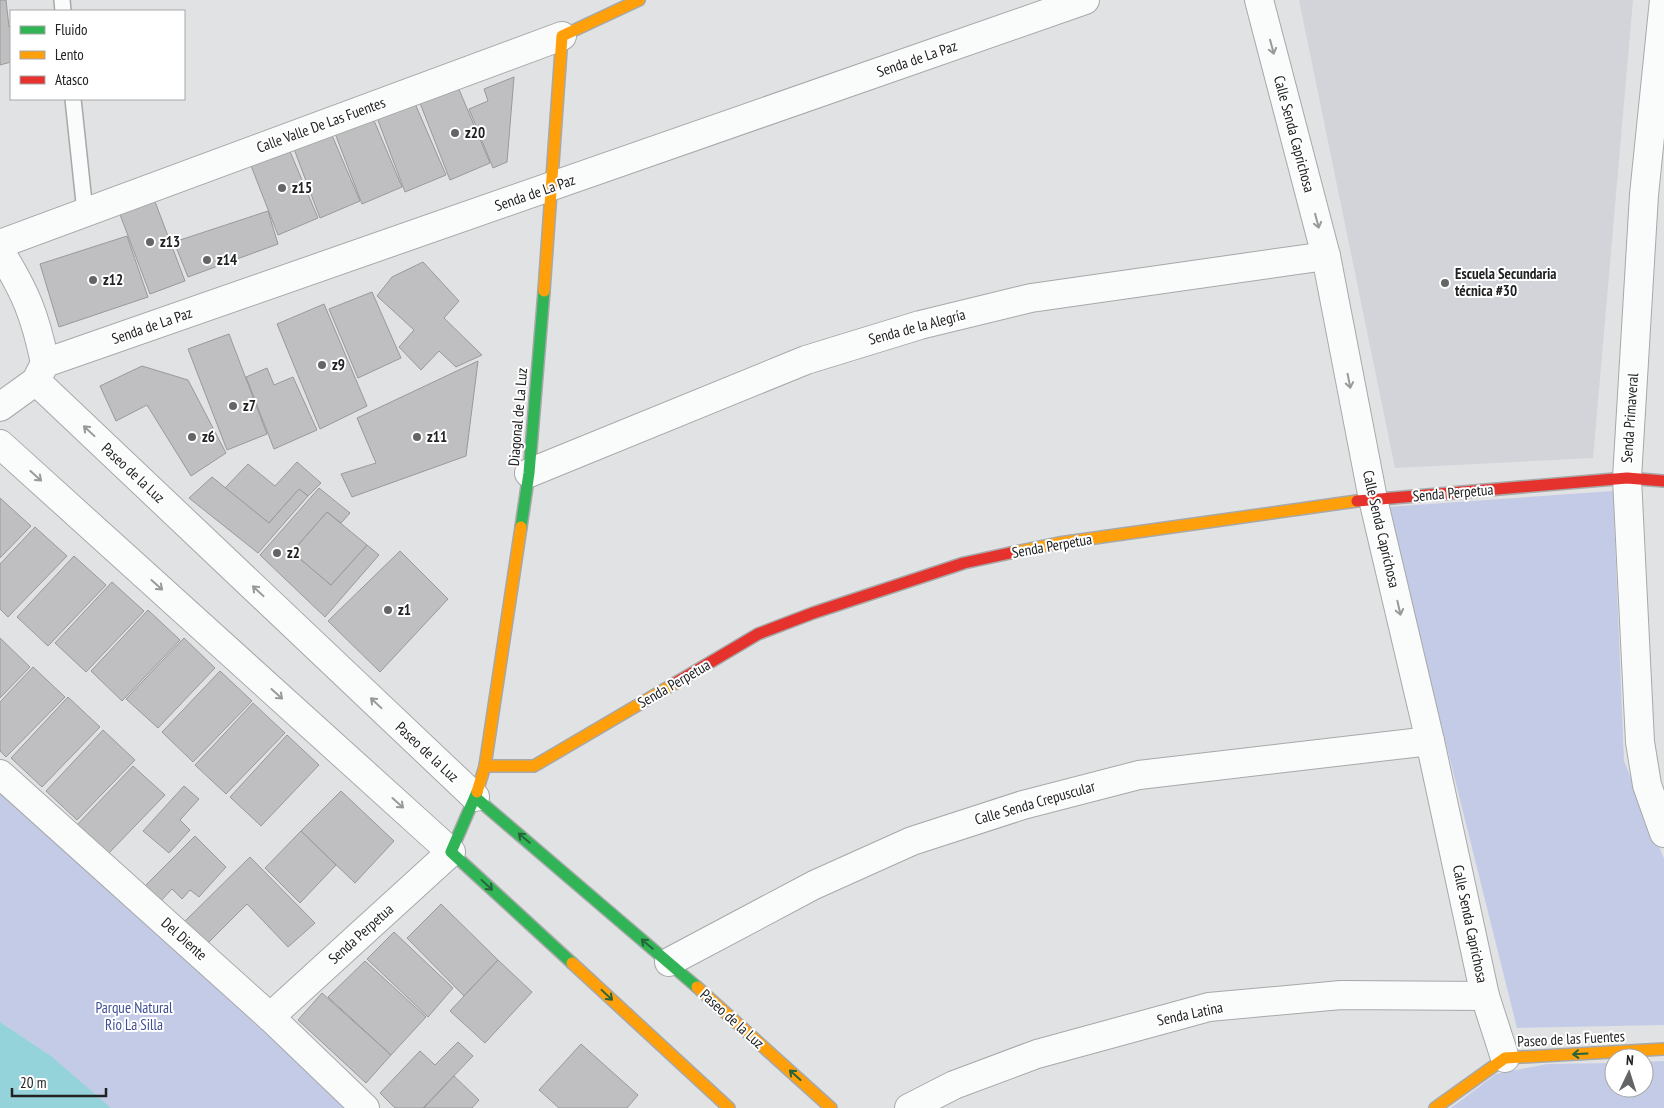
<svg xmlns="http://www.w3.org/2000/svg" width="1664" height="1108" viewBox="0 0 1664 1108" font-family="'PT Sans Narrow',sans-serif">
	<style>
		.built { fill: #d2d4da }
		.green { fill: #c3cbe7 }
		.water { fill: #95d3da }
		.building { fill: #bfbfc1; stroke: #99999a }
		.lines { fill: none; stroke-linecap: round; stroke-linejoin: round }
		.lane-casing { stroke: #a7a8a9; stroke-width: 18 }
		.street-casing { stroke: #a7a8a9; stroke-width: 30 }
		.fast-casing { stroke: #a7a8a9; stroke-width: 14 }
		.slow-casing { stroke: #a7a8a9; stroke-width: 14 }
		.jam-casing { stroke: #a7a8a9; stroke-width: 14 }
		.lane { stroke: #fafbfb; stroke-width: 15 }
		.street { stroke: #fafbfb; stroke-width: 28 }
		.fast { stroke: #30b455; stroke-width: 11 }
		.slow { stroke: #ff9f0a; stroke-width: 11 }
		.jam { stroke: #e5322d; stroke-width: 11 }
		.oneway { stroke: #98999a }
		.oneway2 { stroke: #28643a }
		.poi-dot { fill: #646567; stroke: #fff; stroke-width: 2 }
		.labels { text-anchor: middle; stroke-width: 4; stroke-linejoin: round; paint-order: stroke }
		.street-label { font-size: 15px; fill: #212223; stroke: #fff }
		.poi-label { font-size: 15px; font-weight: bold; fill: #212223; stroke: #fff; text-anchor: start }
		.park-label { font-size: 15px; fill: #3e4f95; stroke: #fff }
	</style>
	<rect width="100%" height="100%" fill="#e1e2e4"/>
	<polygon class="built" points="1299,0 1633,0 1593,458 1395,468"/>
	<g class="green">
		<polygon points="1613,491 1624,761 1664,859 1664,1025 1517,1028 1387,507"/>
		<polygon points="0,774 362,1108 4,1108 51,1056 0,1022"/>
		<polygon points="1664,1061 1664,1108 1451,1108 1496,1074 1547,1064 1614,1063 1614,1088 1644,1088 1644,1062"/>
	</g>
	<polygon class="water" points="0,1022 51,1056 111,1108 0,1108"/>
	<g class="building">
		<polygon points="0,0 6,0 9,27 11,26 11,62 0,65"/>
		<polygon points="514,77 507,162 493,168 469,109 488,101 484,89"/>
		<polygon points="458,87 490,163 450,180 420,103"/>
		<polygon points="413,99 446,175 405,192 376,115"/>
		<polygon points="370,111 402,187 362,204 333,128"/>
		<polygon points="328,126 360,201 320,218 291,141"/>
		<polygon points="286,142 318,218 278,235 248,158"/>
		<polygon points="151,191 185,281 150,294 116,204"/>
		<polygon points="268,211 278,244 188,277 174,242"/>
		<polygon points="127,236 148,297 59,327 40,264"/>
		<polygon points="423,262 459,301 444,318 482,355 456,367 439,351 421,370 399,347 414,330 377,296 392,277"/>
		<polygon points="372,292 401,358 358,378 329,309"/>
		<polygon points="324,304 367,406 320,429 277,324"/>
		<polygon points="229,334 267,434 227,450 188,349"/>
		<polygon points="478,361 466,456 352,497 341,474 376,463 357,418"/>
		<polygon points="142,366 188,380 226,453 191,476 147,405 116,421 100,386"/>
		<polygon points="267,368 274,385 293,377 317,430 274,449 246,377"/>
		<polygon points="297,462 321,483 308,496 299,489 269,523 225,488 248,464 275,486"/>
		<polygon points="212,477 269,523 299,489 308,496 258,553 189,498"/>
		<polygon points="319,488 350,513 341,523 327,512 292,552 331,585 367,545 379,555 325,617 260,555"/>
		<polygon points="0,498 31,526 0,558"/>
		<polygon points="327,512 367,545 331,585 292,552"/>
		<polygon points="35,527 67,556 8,617 0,609 0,564"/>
		<polygon points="400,551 448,599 380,672 328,621"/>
		<polygon points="74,556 106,585 48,646 17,617"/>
		<polygon points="112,582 144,611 86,672 55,643"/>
		<polygon points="148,610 180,640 122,701 91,671"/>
		<polygon points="0,638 30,667 0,698"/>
		<polygon points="184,638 215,668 158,728 126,699"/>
		<polygon points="33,667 65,697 6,757 0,751 0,702"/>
		<polygon points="220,671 252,701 193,762 162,732"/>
		<polygon points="68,697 100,727 42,787 11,758"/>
		<polygon points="253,703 285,733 226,794 195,765"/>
		<polygon points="103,730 135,760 77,820 46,791"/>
		<polygon points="287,735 319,765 261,826 230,797"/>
		<polygon points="133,766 165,795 106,856 75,827"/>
		<polygon points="184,786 199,799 180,820 190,830 169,853 143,831"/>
		<polygon points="341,791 394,841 355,883 301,831"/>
		<polygon points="301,831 336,865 300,903 265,868"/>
		<polygon points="195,836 226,867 199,897 190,890 182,899 172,889 157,905 141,890"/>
		<polygon points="250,857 315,923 288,947 247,904 203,948 181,925"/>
		<polygon points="441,904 498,960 464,996 407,938"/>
		<polygon points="394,932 453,988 428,1017 367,959"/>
		<polygon points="498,960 532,992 485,1043 450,1011"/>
		<polygon points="365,961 426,1017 391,1055 328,997"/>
		<polygon points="322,993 391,1055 366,1083 298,1020"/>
		<polygon points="458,1042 473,1056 423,1108 395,1108 380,1093 420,1051 435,1065"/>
		<polygon points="581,1044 638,1095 627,1108 559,1108 539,1090"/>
		<polygon points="454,1076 479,1100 472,1108 424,1108"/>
	</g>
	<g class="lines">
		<g class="lane-casing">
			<g id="lane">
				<polyline points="62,0 63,11"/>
				<polyline points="73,99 85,212"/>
			</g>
		</g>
		<g class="street-casing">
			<g id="street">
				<polyline points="1259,0 1326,256 1373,499 1430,741 1485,996 1505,1058"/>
				<polyline points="1664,0 1644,195 1627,478 1640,742 1647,785 1664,833"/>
				<polyline points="0,244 562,36"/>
				<path d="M0,251C26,293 35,315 45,363"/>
				<polyline points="36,381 475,797"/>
				<polyline points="0,407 36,381 45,363 1085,0"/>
				<polyline points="0,444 451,852 270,1017"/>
				<polyline points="529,473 806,360 920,325 1031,298 1326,256"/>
				<polyline points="0,774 270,1017 365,1108"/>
				<polyline points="669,962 814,885 912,841 1023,805 1139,775 1430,741"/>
				<polyline points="909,1108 954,1085 1037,1054 1209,1007 1341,995 1485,996"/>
			</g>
		</g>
		<g class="fast-casing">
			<g id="fast">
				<polyline points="521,527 529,473 544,291"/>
				<polyline points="477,792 451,852 572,963"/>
				<polyline points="475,797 697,987"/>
			</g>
		</g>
		<g class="slow-casing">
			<g id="slow">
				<polyline points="544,291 562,36 639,0"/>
				<polyline points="1010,553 1059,543 1357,501"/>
				<polyline points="485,766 534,766 677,682"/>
				<polyline points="477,792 485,766 521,527"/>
				<polyline points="572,963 729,1108"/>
				<polyline points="697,987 831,1108"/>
				<polyline points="1435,1108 1505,1058 1664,1049"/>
			</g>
		</g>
		<g class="jam-casing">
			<g id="jam">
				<polyline points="1357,501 1627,478 1664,481"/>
				<polyline points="677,682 758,634 813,613 964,563 1010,553"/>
			</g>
		</g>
		<use href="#lane" class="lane"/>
		<use href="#street" class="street"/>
		<use href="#fast" class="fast"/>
		<use href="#slow" class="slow"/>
		<use href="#jam" class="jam"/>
	</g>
	<defs><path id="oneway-shaft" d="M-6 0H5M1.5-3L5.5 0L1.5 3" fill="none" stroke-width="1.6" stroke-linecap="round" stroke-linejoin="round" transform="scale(1.25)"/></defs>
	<g class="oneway">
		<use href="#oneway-shaft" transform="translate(1272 47) rotate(75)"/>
		<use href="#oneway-shaft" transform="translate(1317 221) rotate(75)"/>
		<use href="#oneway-shaft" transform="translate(1349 381) rotate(79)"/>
		<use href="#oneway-shaft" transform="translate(89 431) rotate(-137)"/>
		<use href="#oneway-shaft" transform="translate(36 476) rotate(42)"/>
		<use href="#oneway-shaft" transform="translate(157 585) rotate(42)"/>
		<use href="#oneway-shaft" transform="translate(258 591) rotate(-137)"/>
		<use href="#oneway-shaft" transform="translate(1399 608) rotate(77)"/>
		<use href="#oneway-shaft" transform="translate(277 694) rotate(42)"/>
		<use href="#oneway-shaft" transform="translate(376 703) rotate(-137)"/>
		<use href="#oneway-shaft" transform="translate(398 803) rotate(42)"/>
	</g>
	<g class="oneway2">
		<use href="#oneway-shaft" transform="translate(524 838) rotate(-140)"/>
		<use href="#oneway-shaft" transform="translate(487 885) rotate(43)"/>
		<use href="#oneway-shaft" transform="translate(647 944) rotate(-140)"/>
		<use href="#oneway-shaft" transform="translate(607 995) rotate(43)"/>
		<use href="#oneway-shaft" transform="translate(1580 1054) rotate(177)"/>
		<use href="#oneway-shaft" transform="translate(795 1075) rotate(-138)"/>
	</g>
	<g class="poi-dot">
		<circle cx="455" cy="133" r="5"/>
		<circle cx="282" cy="188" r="5"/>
		<circle cx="150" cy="242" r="5"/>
		<circle cx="207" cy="260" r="5"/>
		<circle cx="93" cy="280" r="5"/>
		<circle cx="1445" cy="283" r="5"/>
		<circle cx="322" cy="365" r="5"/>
		<circle cx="233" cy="406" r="5"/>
		<circle cx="192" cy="437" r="5"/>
		<circle cx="417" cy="437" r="5"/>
		<circle cx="277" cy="553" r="5"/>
		<circle cx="388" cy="610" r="5"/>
	</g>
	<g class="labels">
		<g class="street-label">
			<text transform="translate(917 59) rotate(-19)" y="5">Senda de La Paz</text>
			<text transform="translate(321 125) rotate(-20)" y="5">Calle Valle De Las Fuentes</text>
			<text transform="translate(1294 134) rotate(75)" y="5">Calle Senda Caprichosa</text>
			<text transform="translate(535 193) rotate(-19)" y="5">Senda de La Paz</text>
			<text transform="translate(152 326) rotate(-19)" y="5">Senda de La Paz</text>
			<text transform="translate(917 327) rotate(-15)" y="5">Senda de la Alegría</text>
			<text transform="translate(518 417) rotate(-85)" y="5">Diagonal de La Luz</text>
			<text transform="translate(1630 418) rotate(-86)" y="5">Senda Primaveral</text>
			<text transform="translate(133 473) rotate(43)" y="5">Paseo de la Luz</text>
			<text transform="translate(1453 493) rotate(-5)" y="5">Senda Perpetua</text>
			<text transform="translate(1381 529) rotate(77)" y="5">Calle Senda Caprichosa</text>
			<text transform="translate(1052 546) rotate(-10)" y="5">Senda Perpetua</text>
			<text transform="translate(674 684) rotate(-30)" y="5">Senda Perpetua</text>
			<text transform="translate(427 752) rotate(43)" y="5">Paseo de la Luz</text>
			<text transform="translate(1035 803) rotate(-16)" y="5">Calle Senda Crepuscular</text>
			<text transform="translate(1470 924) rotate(78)" y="5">Calle Senda Caprichosa</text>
			<text transform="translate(361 934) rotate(-42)" y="5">Senda Perpetua</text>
			<text transform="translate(184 939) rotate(42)" y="5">Del Diente</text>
			<text transform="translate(1190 1014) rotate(-12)" y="5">Senda Latina</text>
			<text transform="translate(732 1019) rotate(42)" y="5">Paseo de la Luz</text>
			<text transform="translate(1571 1039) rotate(-3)" y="5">Paseo de las Fuentes</text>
		</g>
		<g class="poi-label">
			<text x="465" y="138">z20</text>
			<text x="292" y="193">z15</text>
			<text x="160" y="247">z13</text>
			<text x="217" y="265">z14</text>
			<text x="1455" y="279">Escuela Secundaria<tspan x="1455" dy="17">técnica #30</tspan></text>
			<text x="103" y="285">z12</text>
			<text x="332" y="370">z9</text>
			<text x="243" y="411">z7</text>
			<text x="202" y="442">z6</text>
			<text x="427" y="442">z11</text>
			<text x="287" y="558">z2</text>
			<text x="398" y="615">z1</text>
		</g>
		<g class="park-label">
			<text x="134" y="1013">Parque Natural<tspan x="134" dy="17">Rio La Silla</tspan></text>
		</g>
	</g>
	<rect x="10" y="10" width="175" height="90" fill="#ffffff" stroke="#a6a7a7"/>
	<rect x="20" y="26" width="25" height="8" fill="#30b455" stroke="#a6a7a7"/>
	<text x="55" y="35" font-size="15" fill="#212223">Fluido</text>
	<rect x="20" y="51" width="25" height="8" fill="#ff9f0a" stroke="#a6a7a7"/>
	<text x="55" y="60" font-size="15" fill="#212223">Lento</text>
	<rect x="20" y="76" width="25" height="8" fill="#e5322d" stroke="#a6a7a7"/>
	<text x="55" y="85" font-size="15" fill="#212223">Atasco</text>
	<g transform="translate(1629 1073) rotate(4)"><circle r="24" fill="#ffffff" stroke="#a6a7a7"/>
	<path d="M0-4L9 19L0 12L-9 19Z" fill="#646567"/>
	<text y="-8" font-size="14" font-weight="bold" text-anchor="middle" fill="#212223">N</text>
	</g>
	<path d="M12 1088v8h94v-8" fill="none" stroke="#212223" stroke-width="2.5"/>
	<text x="20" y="1088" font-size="15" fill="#212223" stroke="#ffffff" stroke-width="4" paint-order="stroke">20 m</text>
</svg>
